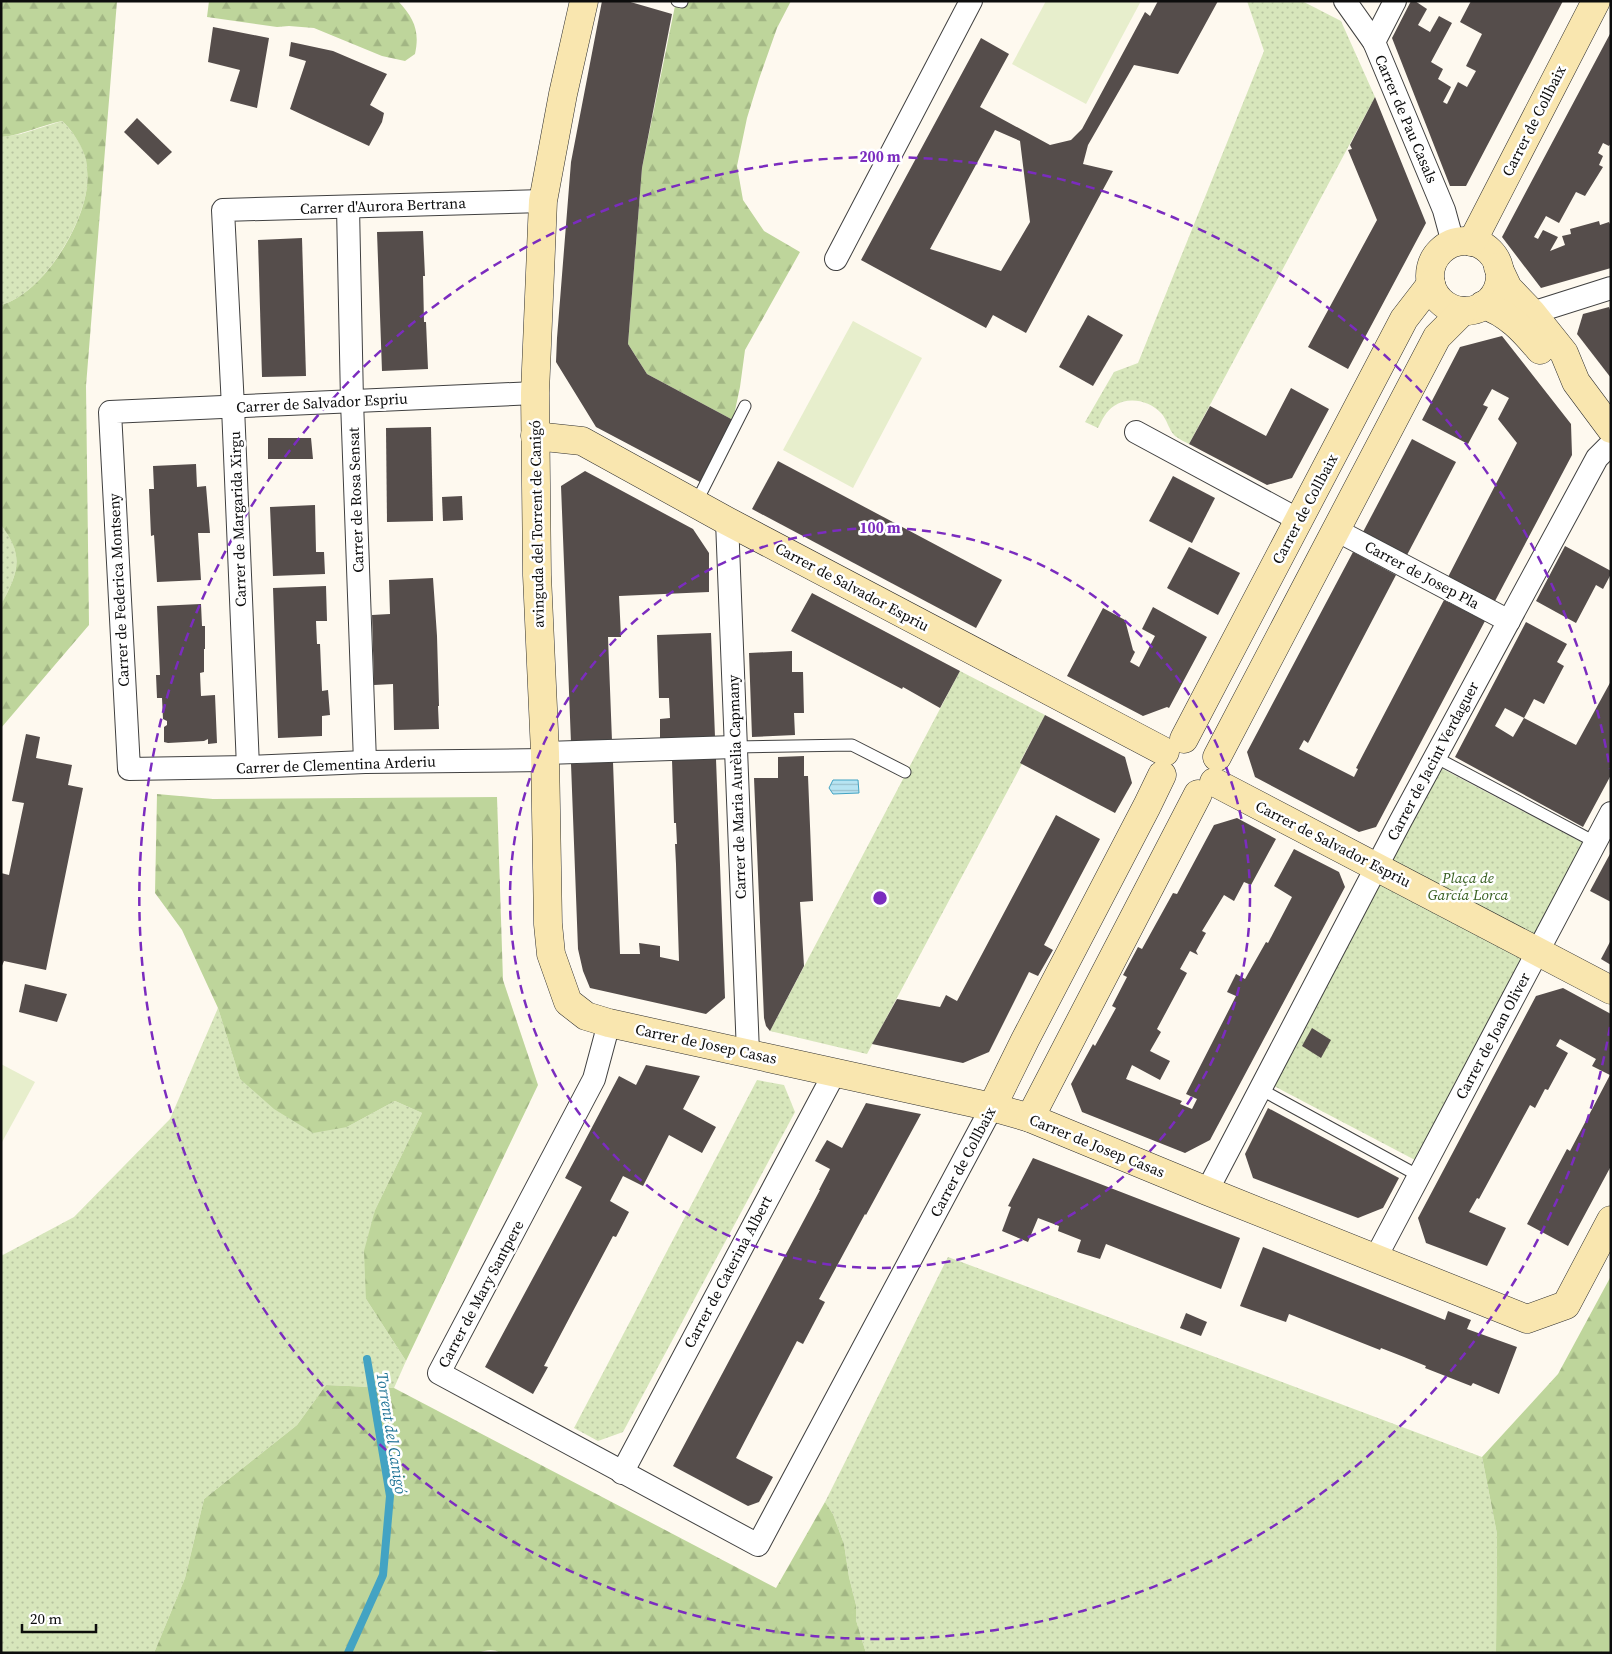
<svg xmlns="http://www.w3.org/2000/svg" width="1612" height="1654" viewBox="0 0 1612 1654" font-family="'Source Serif 4',serif">
	<style>
		.grass { fill: url(#grass-dots) }
		.forest { fill: url(#forest-firs) }
		.pitch { fill: #e7eecc }
		.water { fill: url(#water-rules); stroke: #43a3c3 }
		.lines { fill: none; stroke-linecap: round; stroke-linejoin: round }
		.stream { stroke: #43a3c3; stroke-width: 8 }
		.building { fill: #554d4b; fill-rule: evenodd }
		.lane-casing { stroke: #404040; stroke-width: 13 }
		.street-casing { stroke: #404040; stroke-width: 24 }
		.secondary-casing { stroke: #2f2f2f; stroke-width: 29 }
		.lane { stroke: #fff; stroke-width: 11 }
		.street { stroke: #fff; stroke-width: 22 }
		.secondary { stroke: #f9e6af; stroke-width: 28 }
		.ring { fill: none; stroke: #7b2cbf; stroke-width: 2.5; stroke-dasharray: 9 6 }
		.labels { text-anchor: middle; stroke-width: 5; stroke-linejoin: round; paint-order: stroke }
		.street-label { font-size: 15px; fill: #0d0d0d; stroke: #fff }
		.park-label { font-size: 15px; font-style: italic; fill: #386022; stroke: #fff }
		.water-label { font-size: 16px; font-style: italic; fill: #207496; stroke: #fff }
		.centre { fill: #7b2cbf; stroke: #fff; stroke-width: 2.5 }
		.ring-label { font-size: 15px; text-anchor: middle; font-weight: bold; fill: #7b2cbf; stroke: #fff; stroke-width: 5; stroke-linejoin: round; paint-order: stroke }
	</style>
	<defs>
		<pattern id="grass-dots" width="8" height="8" patternUnits="userSpaceOnUse" patternTransform="scale(1.25)"><rect width="8" height="8" fill="#d7e6bb"/><path d="M2 2h.1M6 6h.1" fill="none" stroke="#b7c4a0" stroke-width="1.8" stroke-linecap="round"/></pattern>
		<pattern id="forest-firs" width="22" height="20" patternUnits="userSpaceOnUse" patternTransform="scale(1.25)"><rect width="22" height="20" fill="#bed59b"/><path d="M5 1l3.5 6h-7zM16 11l3.5 6h-7z" fill="#a2b684"/></pattern>
		<pattern id="water-rules" width="6" height="5" patternUnits="userSpaceOnUse" patternTransform="scale(1.25)"><rect width="6" height="5" fill="#b7e4f2"/><path d="M0 2.5h6" fill="none" stroke="#9cc2ce"/></pattern>
	</defs>
	<rect width="100%" height="100%" fill="#fef9ef"/>
	<g class="grass">
		<path d="M1247,1H1302L1341,21L1375,97L1189,444C1185,442 1179,439 1175,436C1169,431 1167,419 1161,413C1149,400 1128,396 1114,406C1106,411 1102,420 1098,428L1085,422L1114,372L1138,363L1264,51Z"/>
		<path d="M62,121C72,131 83,145 86,160C87,168 88,178 87,186C83,226 42,294 1,305V137L21,134Z"/>
		<path d="M1,525C25,555 18,573 1,605Z"/>
		<polygon points="960,671 1045,715 1020,762 1022,764 867,1054 770,1031"/>
		<polygon points="1439,767 1583,843 1415,1160 1272,1085"/>
		<polygon points="218,1008 240,1079 347,1127 395,1101 422,1113 375,1210 366,1299 406,1361 394,1388 326,1385 297,1425 204,1499 185,1578 154,1653 1,1653 1,1256 74,1217 170,1119"/>
		<polygon points="757,1080 784,1085 795,1112 623,1432 598,1441 574,1428"/>
		<polygon points="948,1257 1482,1457 1497,1534 1496,1653 866,1653 856,1620 856,1605 849,1577 844,1544 833,1514 825,1502"/>
	</g>
	<g class="forest">
		<path d="M1,1H117L86,386L89,625L1,728V605C18,573 25,556 1,525V305C42,294 83,227 87,186C88,178 87,168 86,160C83,147 72,130 62,121C42,125 23,135 1,137Z"/>
		<path d="M209,1H398C414,18 420,31 415,54L405,61L382,56L314,28L289,26L277,27L207,17Z"/>
		<polygon points="676,1 791,1 777,28 759,79 747,118 737,166 743,200 764,231 800,252 745,350 740,387 733,420 647,374 628,344 642,168"/>
		<polygon points="157,794 213,799 497,797 503,980 538,1085 406,1361 366,1299 364,1251 375,1210 422,1113 395,1101 347,1127 313,1133 274,1109 240,1079 218,1008 182,930 155,893"/>
		<polygon points="1611,1276 1611,1653 1496,1653 1497,1534 1482,1457 1558,1374"/>
		<path d="M326,1385L394,1388L776,1588L825,1502L833,1514L844,1544L849,1577L856,1605V1620L866,1653H500C495,1649 485,1650 479,1653H154L185,1578L204,1499L297,1425Z"/>
	</g>
	<g class="pitch">
		<polygon points="1046,1 1141,1 1086,104 1012,64"/>
		<polygon points="853,321 922,358 853,488 783,450"/>
		<polygon points="1,1064 35,1082 1,1144"/>
	</g>
	<polygon class="water" points="833,780 858,780 859,793 833,794 829,788"/>
	<g class="lines">
		<polyline class="stream" points="348,1653 383,1575 390,1496 367,1359"/>
	</g>
	<g class="building">
		<polygon points="602,1 627,1 672,14 642,168 628,344 647,374 733,420 700,482 596,427 556,362 557,338 571,162"/>
		<path d="M1158,1H1218L1178,74L1134,65L1088,145L1083,164L1113,171L1026,333L993,315L986,328L861,260L981,38L1009,54L980,107L1050,145L1071,140L1082,129L1145,12L1150,16ZM995,130L1020,141L1030,222L1001,271L930,249Z"/>
		<polygon points="1411,1 1415,1 1427,9 1418,25 1430,32 1439,16 1452,23 1431,62 1443,69 1438,79 1451,87 1443,102 1447,104 1458,82 1467,87 1476,71 1466,66 1482,34 1460,22 1471,1 1563,1 1466,186 1450,186 1392,38"/>
		<polygon points="213,27 269,38 257,108 230,101 240,70 208,62"/>
		<polygon points="1611,32 1611,143 1609,146 1603,143 1598,153 1603,156 1599,165 1603,167 1585,196 1576,192 1559,223 1546,216 1534,237 1538,239 1543,230 1558,237 1550,251 1565,245 1562,236 1571,234 1570,229 1599,221 1600,225 1609,222 1611,226 1611,268 1541,288 1502,237"/>
		<polygon points="291,42 333,51 387,74 370,105 384,113 382,122 369,146 290,109 306,61 289,56"/>
		<polygon points="1375,97 1426,223 1348,369 1308,347 1377,220 1348,150 1352,149 1350,145"/>
		<polygon points="137,118 172,152 158,165 124,132"/>
		<polygon points="423,231 425,276 423,276 424,322 426,322 428,369 382,371 377,232"/>
		<polygon points="302,238 306,376 262,377 258,240"/>
		<polygon points="1609,307 1611,313 1611,378 1577,334 1583,314"/>
		<polygon points="1088,315 1123,335 1093,386 1059,367"/>
		<polygon points="1502,336 1571,424 1572,455 1495,601 1448,577 1517,443 1498,419 1509,398 1492,389 1483,405 1488,407 1468,444 1422,420 1460,347"/>
		<polygon points="1291,388 1329,409 1292,478 1267,485 1189,444 1210,406 1266,436"/>
		<polygon points="431,427 433,521 387,522 386,428"/>
		<polygon points="268,438 311,438 313,459 268,459"/>
		<polygon points="1412,439 1456,462 1407,555 1363,532"/>
		<polygon points="778,461 1002,580 976,628 752,509"/>
		<polygon points="196,464 197,487 206,486 210,533 198,533 201,580 157,582 154,535 151,536 149,489 154,489 153,466"/>
		<polygon points="585,471 693,529 709,553 709,592 619,596 621,637 608,637 612,741 571,743 561,486"/>
		<polygon points="1173,476 1215,498 1192,543 1149,521"/>
		<polygon points="462,496 463,520 443,521 442,497"/>
		<polygon points="315,505 316,552 324,552 325,574 273,576 270,507"/>
		<polygon points="1565,546 1611,571 1611,574 1603,589 1596,585 1576,623 1536,601"/>
		<polygon points="1189,547 1240,573 1218,615 1167,588"/>
		<polygon points="1353,552 1396,575 1308,743 1304,740 1299,749 1354,777 1358,769 1356,768 1444,600 1485,621 1376,827 1359,832 1255,777 1247,752"/>
		<polygon points="433,578 437,636 439,706 438,706 439,729 394,730 393,684 374,685 372,615 390,614 389,580"/>
		<polygon points="326,586 327,621 316,621 317,644 320,644 322,691 328,690 330,715 322,716 322,736 278,738 273,588"/>
		<polygon points="812,593 960,671 940,708 903,687 902,689 791,631"/>
		<polygon points="201,604 202,626 205,626 205,649 204,649 204,672 200,673 201,696 215,695 217,743 208,744 208,739 204,741 168,743 164,742 164,727 167,725 167,721 163,719 162,698 157,698 156,675 160,675 157,606"/>
		<polygon points="1153,607 1207,637 1169,708 1167,707 1143,716 1067,676 1103,608 1125,620 1133,650 1135,652 1130,662 1139,667 1155,636 1142,629"/>
		<polygon points="1526,622 1567,644 1557,662 1564,666 1544,704 1534,699 1524,718 1505,708 1495,726 1513,737 1524,718 1576,745 1611,681 1611,775 1583,827 1455,757"/>
		<polygon points="711,633 715,737 660,739 660,719 670,718 669,698 659,698 657,635"/>
		<polygon points="792,651 792,672 803,672 804,713 794,713 795,735 752,737 749,653"/>
		<polygon points="1045,715 1125,757 1132,783 1115,813 1020,763"/>
		<polygon points="26,734 40,737 36,758 72,765 68,785 83,788 46,970 4,961 1,968 1,873 9,875 24,803 12,801"/>
		<polygon points="804,756 804,776 808,776 813,901 800,902 804,966 770,1031 766,1026 764,1018 754,778 778,778 778,757"/>
		<polygon points="716,759 725,998 706,1014 590,988 583,971 578,949 571,764 613,762 620,954 640,954 639,943 660,946 660,957 679,961 676,864 675,844 677,844 676,823 674,823 672,760"/>
		<polygon points="1056,815 1100,839 1044,945 1053,950 1038,976 1029,972 989,1052 963,1063 872,1044 897,999 940,1007 946,995 957,1001"/>
		<polygon points="1237,818 1276,839 1251,885 1244,882 1234,901 1224,895 1202,931 1206,933 1196,951 1198,955 1190,951 1180,969 1187,973 1157,1029 1161,1032 1150,1051 1170,1061 1160,1080 1132,1065 1126,1079 1182,1101 1180,1104 1192,1109 1197,1099 1186,1094 1236,996 1227,992 1236,974 1245,979 1266,942 1268,943 1292,897 1274,886 1294,849 1339,872 1345,887 1210,1140 1185,1153 1082,1112 1071,1084 1093,1044 1095,1046 1116,1008 1112,1006 1127,977 1123,975 1138,947 1142,949 1173,893 1177,894 1214,825"/>
		<polygon points="1611,852 1611,902 1590,891"/>
		<polygon points="1611,940 1611,965 1601,959"/>
		<polygon points="25,984 67,994 57,1022 19,1012"/>
		<polygon points="1563,988 1611,1014 1611,1166 1568,1246 1527,1224 1567,1149 1570,1151 1610,1075 1592,1066 1596,1059 1560,1039 1556,1046 1568,1053 1548,1090 1545,1089 1535,1108 1530,1105 1479,1199 1477,1198 1469,1212 1506,1228 1487,1266 1426,1243 1418,1218 1536,996"/>
		<polygon points="1312,1028 1331,1040 1321,1058 1302,1046"/>
		<polygon points="646,1065 700,1076 683,1109 716,1127 702,1153 669,1135 643,1186 623,1176 610,1201 629,1212 616,1237 613,1236 572,1313 544,1366 548,1367 533,1394 485,1367 582,1187 565,1178 579,1152 619,1076 636,1085"/>
		<polygon points="866,1103 921,1114 866,1215 865,1214 819,1299 825,1302 803,1344 797,1341 736,1458 773,1477 759,1502 748,1506 673,1466 820,1190 819,1190 830,1169 815,1161 821,1150 827,1140 842,1148"/>
		<polygon points="1268,1108 1399,1178 1383,1208 1358,1218 1253,1178 1245,1154"/>
		<polygon points="1033,1158 1240,1238 1221,1289 1106,1244 1100,1259 1077,1252 1081,1240 1058,1231 1059,1226 1038,1218 1028,1242 1002,1231 1011,1207 1008,1206"/>
		<polygon points="1263,1247 1445,1320 1448,1311 1471,1320 1467,1329 1517,1347 1499,1394 1473,1383 1471,1386 1425,1368 1426,1366 1404,1357 1381,1348 1380,1350 1289,1314 1286,1322 1240,1306"/>
		<polygon points="1186,1313 1207,1322 1201,1336 1180,1328"/>
	</g>
	<g class="lines">
		<g class="lane-casing">
			<g id="lane">
				<polyline points="677,1 682,2"/>
				<polyline points="696,503 745,406"/>
				<polyline points="735,747 852,745 905,772"/>
				<polyline points="1435,757 1595,842"/>
				<polyline points="1260,1089 1419,1176"/>
			</g>
		</g>
		<g class="street-casing">
			<g id="street">
				<polyline points="1345,1 1374,42 1444,210 1453,243"/>
				<polyline points="1374,42 1395,1"/>
				<polyline points="348,207 352,401 365,762"/>
				<polyline points="836,259 971,1"/>
				<polyline points="1532,313 1611,288"/>
				<polyline points="535,393 110,412 129,769 248,767 365,762 544,760"/>
				<polyline points="1136,432 1299,520"/>
				<polyline points="727,521 748,1053"/>
				<polyline points="1336,530 1509,621"/>
				<polyline points="545,753 735,747"/>
				<polyline points="248,767 233,407 223,210 543,201"/>
				<polyline points="609,1023 594,1079 439,1373 758,1545 992,1107"/>
				<polyline points="1207,1191 1400,822 1597,458 1611,444"/>
				<polyline points="1375,1259 1611,813"/>
				<polyline points="622,1473 835,1072"/>
			</g>
		</g>
		<g class="secondary-casing">
			<g id="secondary">
				<polyline points="584,1 563,94 543,201 535,393 537,575 545,753 548,924 551,954 568,1002 586,1016 609,1023 992,1107 1030,1118 1207,1191 1527,1319 1566,1305 1611,1220"/>
				<circle cx="1465" cy="276" r="35"/>
				<polyline points="1472,242 1596,1"/>
				<polyline points="1498,267 1508,288 1532,313 1564,353 1576,382 1611,429"/>
				<path d="M1483,305C1507,312 1524,331 1540,350"/>
				<polyline points="535,436 582,441 727,521 1165,752"/>
				<polyline points="1184,739 1404,319 1431,284"/>
				<polyline points="1217,757 1437,337 1463,311"/>
				<polyline points="1214,782 1611,990"/>
				<polyline points="992,1107 1025,1040 1147,806 1162,775"/>
				<polyline points="1030,1118 1198,794"/>
			</g>
		</g>
		<use href="#lane" class="lane"/>
		<use href="#street" class="street"/>
		<use href="#secondary" class="secondary"/>
	</g>
	<g class="ring">
		<circle cx="880" cy="898" r="370"/>
		<path d="M1610 1027A741 741 0 1 1 1610 769"/>
	</g>
	<g class="labels">
		<g class="street-label">
			<text transform="translate(1406 119) rotate(67)" y="5">Carrer de Pau Casals</text>
			<text transform="translate(1534 121) rotate(-63)" y="5">Carrer de Collbaix</text>
			<text transform="translate(383 206) rotate(-2)" y="5">Carrer d'Aurora Bertrana</text>
			<text transform="translate(322 403) rotate(-3)" y="5">Carrer de Salvador Espriu</text>
			<text transform="translate(356 500) rotate(-92)" y="5">Carrer de Rosa Sensat</text>
			<text transform="translate(1305 509) rotate(-62)" y="5">Carrer de Collbaix</text>
			<text transform="translate(238 519) rotate(-92)" y="5">Carrer de Margarida Xirgu</text>
			<text transform="translate(537 524) rotate(-91)" y="5">avinguda del Torrent de Canigó</text>
			<text transform="translate(1422 575) rotate(28)" y="5">Carrer de Josep Pla</text>
			<text transform="translate(852 587) rotate(28)" y="5">Carrer de Salvador Espriu</text>
			<text transform="translate(119 590) rotate(-93)" y="5">Carrer de Federica Montseny</text>
			<text transform="translate(1433 761) rotate(-62)" y="5">Carrer de Jacint Verdaguer</text>
			<text transform="translate(336 765) rotate(-2)" y="5">Carrer de Clementina Arderiu</text>
			<text transform="translate(737 787) rotate(-92)" y="5">Carrer de Maria Aurèlia Capmany</text>
			<text transform="translate(1333 844) rotate(27)" y="5">Carrer de Salvador Espriu</text>
			<text transform="translate(1493 1036) rotate(-62)" y="5">Carrer de Joan Oliver</text>
			<text transform="translate(706 1044) rotate(12)" y="5">Carrer de Josep Casas</text>
			<text transform="translate(1097 1146) rotate(22)" y="5">Carrer de Josep Casas</text>
			<text transform="translate(963 1162) rotate(-62)" y="5">Carrer de Collbaix</text>
			<text transform="translate(728 1272) rotate(-62)" y="5">Carrer de Caterina Albert</text>
			<text transform="translate(481 1294) rotate(-62)" y="5">Carrer de Mary Santpere</text>
		</g>
		<g class="park-label">
			<text x="1468" y="883">Plaça de<tspan x="1468" dy="17">García Lorca</tspan></text>
		</g>
		<g class="water-label">
			<text transform="translate(392 1433) rotate(81)" y="6">Torrent del Canigó</text>
		</g>
	</g>
	<circle cx="880" cy="898" r="8" class="centre"/>
	<g class="ring-label">
		<text x="880" y="162">200 m</text>
		<text x="880" y="533">100 m</text>
	</g>
	<rect width="1612" height="1654" fill="none" stroke="#0d0d0d" stroke-width="5"/>
	<path d="M22 1624v8h74v-8" fill="none" stroke="#0d0d0d" stroke-width="2.5"/>
	<text x="30" y="1624" font-size="15" fill="#0d0d0d" stroke="#ffffff" stroke-width="4" paint-order="stroke">20 m</text>
</svg>
